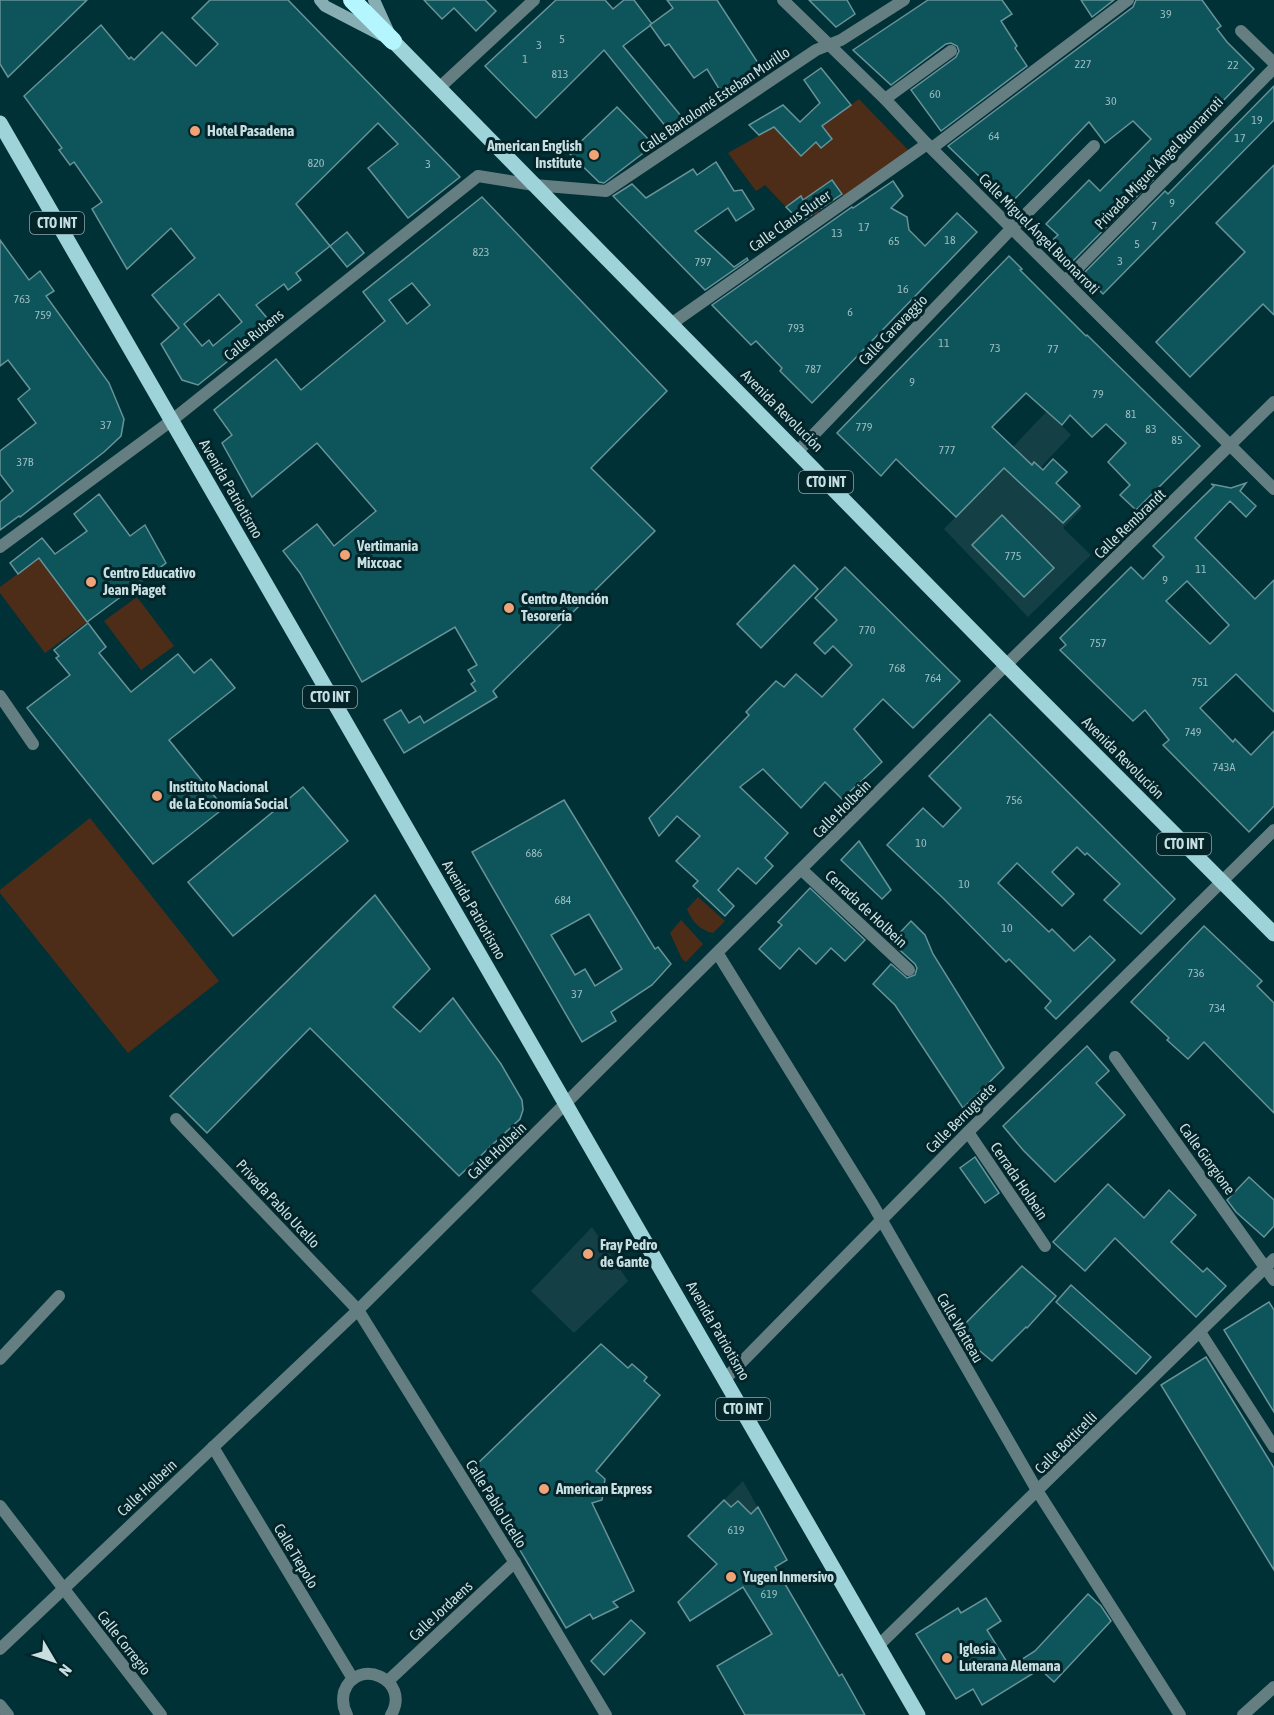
<svg xmlns="http://www.w3.org/2000/svg" width="1274" height="1715" viewBox="0 0 1274 1715" font-family="'Asap Condensed',sans-serif">
	<style>
		.built { fill: #144045 }
		.green { fill: #4e2d18 }
		.building { fill: #0e545b; stroke: #679399; stroke-width: 1.5; fill-rule: evenodd }
		.lines { fill: none; stroke-linecap: round; stroke-linejoin: round }
		.minor { stroke: #657e81; stroke-width: 12 }
		.secondary { stroke: #86aeb3; stroke-width: 12 }
		.primary { stroke: #9ed3da; stroke-width: 15 }
		.motorway { stroke: #b5f5fd; stroke-width: 18 }
		.poi-dot { fill: #efa376; stroke: #03252a; stroke-width: 2 }
		.labels { text-anchor: middle; stroke-width: 6; stroke-linejoin: round; paint-order: stroke }
		.number-label { font-size: 12px; fill: #9abcc0 }
		.shield { fill: #03252a; stroke: #8da7ab; stroke-width: 1.5 }
		.shield-label { font-size: 14px; font-weight: bold; fill: #c8dfe2 }
		.street-label { font-size: 15px; fill: #c8dfe2; stroke: #03252a }
		.poi-label { font-size: 15px; font-weight: bold; fill: #c8dfe2; stroke: #03252a; text-anchor: start }
	</style>
	<rect width="100%" height="100%" fill="#003136"/>
	<g class="built">
		<polygon points="1047,411 1071,435 1040,468 1082,508 1063,528 1091,555 1028,617 944,529 1019,453 1013,447"/>
		<polygon points="592,1227 628,1281 574,1333 531,1291"/>
		<polygon points="743,1481 763,1517 708,1516"/>
	</g>
	<g class="green">
		<polygon points="859,99 910,152 845,198 832,180 809,196 821,215 816,218 801,196 786,207 765,185 756,191 728,153 794,116 811,134"/>
		<polygon points="39,558 87,622 45,653 0,593 0,587"/>
		<polygon points="137,597 174,646 141,670 104,621"/>
		<polygon points="90,818 219,981 128,1053 0,893 0,890"/>
		<path d="M698,897L725,921L713,933C700,930 692,922 687,909Z"/>
		<polygon points="681,920 703,944 686,962 682,959 670,933"/>
	</g>
	<g class="building">
		<polygon points="0,0 87,0 8,77 0,64"/>
		<path d="M210,0H288L460,177L408,218L368,168L398,144L378,123L296,204L330,246L296,273L301,280L288,290L284,284L256,305L273,325L198,385L182,380L161,344L179,328L152,295L195,258L171,228L127,269L92,209L102,202L74,162L70,165L59,150L62,148L24,96L101,25L129,59L131,57L134,60L162,32L196,66L218,44L192,18ZM219,294L242,322L213,346L209,340L202,346L184,324Z"/>
		<polygon points="424,0 485,0 496,11 476,31 454,8 442,19"/>
		<polygon points="556,0 605,0 613,9 624,0 634,0 652,24 623,46 687,123 671,133 604,50 536,118 485,66"/>
		<polygon points="667,0 717,0 760,66 721,92 707,69 694,78 669,44 665,46 650,25 673,8"/>
		<polygon points="809,0 847,0 855,14 836,27"/>
		<polygon points="928,0 1002,0 1012,14 1001,21 1017,46 1015,48 1027,66 941,131 911,90 956,57 959,51 957,46 951,43 946,44 891,85 853,50"/>
		<polygon points="1081,0 1114,0 1092,17"/>
		<polygon points="1136,0 1202,0 1221,26 1217,29 1227,42 1254,69 1150,176 1153,180 1071,263 1049,243 1058,235 1046,224 1089,180 1100,191 1151,139 1133,121 1105,143 1089,122 1009,205 948,146 1133,7"/>
		<polygon points="821,68 851,105 822,126 832,139 821,148 816,142 801,156 774,127 759,135 749,125 783,105 800,122 820,103 804,80"/>
		<polygon points="1274,86 1274,120 1103,294 1083,274 1165,191 1168,194"/>
		<polygon points="617,107 654,145 604,183 599,182 569,153"/>
		<polygon points="716,162 734,191 742,190 754,209 736,221 728,208 695,231 734,267 747,258 748,260 705,290 613,196 632,184 646,198 693,169 697,175"/>
		<polygon points="1274,165 1274,315 1263,304 1190,377 1156,342 1245,252 1216,223"/>
		<polygon points="832,180 842,194 801,222 786,207 801,196 803,200"/>
		<polygon points="893,181 903,196 891,208 907,217 909,230 925,246 957,213 977,232 812,403 780,371 782,368 756,341 751,345 712,305 852,207 853,208"/>
		<path d="M482,197L667,391L591,468L655,531L493,691L497,697L404,753L384,720L401,710L409,723L420,716L424,723L476,691L471,684L475,681L468,670L477,665L455,627L362,682L300,573L283,551L317,524L334,546L376,511L317,443L252,497L222,443L232,435L214,410L276,359L301,390L385,321L363,292ZM412,283L430,305L407,324L389,300Z"/>
		<polygon points="347,232 364,253 347,267 330,246"/>
		<polygon points="0,240 29,280 40,271 54,291 46,296 109,383 124,419 121,436 104,452 20,517 19,516 0,530 0,502 13,491 0,474 0,451 36,423 18,399 30,389 8,360 0,366"/>
		<polygon points="1009,256 1022,269 1020,270 1086,336 1087,335 1200,446 1136,510 1120,495 1130,485 1108,462 1126,443 1106,424 1092,437 1070,415 1062,425 1026,393 992,427 1032,465 1034,462 1043,470 1053,459 1067,472 1056,483 1080,506 1063,523 1004,468 956,517 896,459 881,476 837,433"/>
		<path d="M1246,483L1240,491L1256,506L1246,517L1230,501L1195,538L1255,599L1274,580V712L1236,674L1200,708L1233,742L1235,739L1251,755L1274,731V806L1249,832L1163,745L1169,740L1145,710L1133,721L1060,650L1066,645L1060,638L1131,567L1143,579L1164,557L1153,546L1214,486L1211,484L1231,488ZM1187,581L1229,625L1210,644L1166,601Z"/>
		<polygon points="99,494 130,536 145,525 166,563 87,622 39,558 18,574 10,563 42,538 55,554 87,531 74,514"/>
		<polygon points="1002,515 1054,568 1024,597 972,545"/>
		<polygon points="794,565 818,589 761,648 737,624"/>
		<polygon points="845,567 960,681 913,728 883,699 854,729 882,762 842,799 825,782 801,808 763,769 740,787 788,833 765,858 773,866 756,884 738,868 718,890 734,906 725,916 693,886 698,881 676,861 700,836 677,816 659,836 649,818 749,715 746,712 776,681 784,687 796,674 822,697 852,665 833,646 825,654 814,643 837,620 815,598"/>
		<polygon points="88,623 106,647 99,653 131,692 178,654 194,673 211,659 235,688 169,740 224,808 153,864 27,708 70,675 56,658 59,656 54,650"/>
		<polygon points="990,714 1175,899 1141,934 1104,900 1120,884 1087,853 1085,855 1077,847 1052,872 1074,894 1062,906 1017,863 998,883 1049,932 1052,929 1074,951 1090,936 1115,960 1056,1019 1045,1008 1051,1001 1009,959 1006,962 943,898 887,845 923,808 943,827 961,808 929,776"/>
		<polygon points="303,787 348,841 233,936 188,882"/>
		<path d="M564,800L655,949L658,947L671,964L652,985L611,1012L616,1021L582,1042L472,852ZM589,914L622,969L595,986L585,969L575,975L551,935Z"/>
		<polygon points="859,841 891,890 882,899 841,860"/>
		<polygon points="810,888 865,940 845,961 831,948 816,964 799,948 780,969 759,949 782,925 778,922"/>
		<polygon points="375,895 430,969 393,1007 420,1032 453,998 501,1064 522,1100 523,1110 520,1119 459,1176 310,1028 207,1133 170,1096"/>
		<polygon points="911,921 925,935 933,954 1004,1068 963,1108 895,1005 873,984 891,964 907,978 915,975 917,968 915,964 891,942"/>
		<polygon points="1204,926 1262,981 1257,986 1274,1003 1274,1113 1204,1042 1188,1059 1167,1040 1169,1038 1131,1002"/>
		<polygon points="1087,1046 1109,1071 1096,1083 1125,1115 1055,1182 1023,1150 1003,1126"/>
		<polygon points="975,1157 999,1193 985,1203 960,1168"/>
		<polygon points="1249,1177 1274,1200 1274,1226 1264,1237 1236,1212 1227,1200"/>
		<polygon points="1108,1184 1144,1218 1169,1190 1196,1215 1171,1242 1203,1272 1207,1268 1226,1286 1196,1317 1115,1238 1085,1271 1053,1242"/>
		<polygon points="1022,1266 1056,1296 1027,1328 1026,1327 992,1361 957,1332"/>
		<polygon points="1071,1285 1151,1357 1136,1374 1056,1302"/>
		<polygon points="1269,1302 1274,1310 1274,1412 1224,1330"/>
		<polygon points="601,1344 628,1368 632,1364 647,1377 644,1381 660,1395 596,1471 605,1479 602,1500 592,1503 634,1591 613,1602 618,1607 593,1619 590,1614 566,1628 472,1469"/>
		<polygon points="1206,1357 1274,1468 1274,1570 1161,1385"/>
		<polygon points="724,1500 731,1507 738,1501 751,1514 758,1507 787,1560 775,1567 839,1676 842,1674 865,1715 745,1715 717,1666 772,1634 743,1587 690,1621 678,1602 717,1564 688,1536"/>
		<polygon points="1088,1594 1101,1606 1111,1621 1054,1682 1040,1669 982,1705 973,1689 956,1699 916,1634 958,1608 961,1613 986,1598 1001,1621 987,1630 1010,1667 1035,1651"/>
		<polygon points="631,1620 645,1633 604,1675 591,1661"/>
	</g>
	<g class="lines">
		<g class="minor">
			<polyline points="783,0 885,99 927,144 1274,489"/>
			<polyline points="1241,31 1274,63"/>
			<polyline points="439,88 534,0"/>
			<polyline points="885,99 951,51"/>
			<polyline points="932,148 1128,0"/>
			<polyline points="1066,280 1274,68"/>
			<polyline points="671,324 927,144"/>
			<polyline points="797,452 1012,228 1094,146"/>
			<polyline points="0,547 171,421 478,176 534,185 606,191 816,50 841,40 904,0"/>
			<polyline points="0,696 33,744"/>
			<polyline points="802,870 909,970"/>
			<polyline points="718,954 873,1205 1038,1492 1180,1715"/>
			<polyline points="1115,1057 1274,1280"/>
			<polyline points="176,1119 358,1310 512,1558 606,1715"/>
			<polyline points="968,1132 1045,1246"/>
			<polyline points="1200,1332 1274,1447"/>
			<polyline points="0,1359 59,1296"/>
			<polyline points="725,1379 968,1132 1274,830"/>
			<polyline points="213,1447 353,1679"/>
			<polyline points="0,1506 161,1715"/>
			<polyline points="878,1646 1274,1259"/>
			<polyline points="0,1649 358,1310 1006,665 1274,402"/>
			<polyline points="388,1681 515,1562"/>
			<polyline points="0,1705 8,1715"/>
			<path d="M347,1715C343,1708 342,1701 344,1692C356,1656 412,1679 391,1715"/>
			<polyline points="1243,1715 1274,1687"/>
		</g>
		<g class="secondary">
			<polyline points="320,0 325,6 381,35"/>
			<polyline points="374,0 388,31"/>
		</g>
		<g class="primary">
			<polyline points="393,41 1006,665 1274,934"/>
			<polyline points="0,123 918,1715"/>
		</g>
		<polyline class="motorway" points="352,0 393,41"/>
	</g>
	<g class="poi-dot">
		<circle cx="195" cy="131" r="6"/>
		<circle cx="594" cy="155" r="6"/>
		<circle cx="345" cy="555" r="6"/>
		<circle cx="91" cy="582" r="6"/>
		<circle cx="509" cy="608" r="6"/>
		<circle cx="157" cy="796" r="6"/>
		<circle cx="588" cy="1254" r="6"/>
		<circle cx="544" cy="1489" r="6"/>
		<circle cx="731" cy="1577" r="6"/>
		<circle cx="947" cy="1658" r="6"/>
	</g>
	<g class="labels">
		<g class="number-label">
			<text x="1166" y="18">39</text>
			<text x="562" y="43">5</text>
			<text x="539" y="49">3</text>
			<text x="525" y="63">1</text>
			<text x="1083" y="68">227</text>
			<text x="1233" y="69">22</text>
			<text x="560" y="78">813</text>
			<text x="935" y="98">60</text>
			<text x="1111" y="105">30</text>
			<text x="1257" y="124">19</text>
			<text x="994" y="140">64</text>
			<text x="1240" y="142">17</text>
			<text x="316" y="167">820</text>
			<text x="428" y="168">3</text>
			<text x="1172" y="207">9</text>
			<text x="1154" y="230">7</text>
			<text x="864" y="231">17</text>
			<text x="837" y="237">13</text>
			<text x="950" y="244">18</text>
			<text x="894" y="245">65</text>
			<text x="1137" y="248">5</text>
			<text x="481" y="256">823</text>
			<text x="1120" y="265">3</text>
			<text x="703" y="266">797</text>
			<text x="903" y="293">16</text>
			<text x="22" y="303">763</text>
			<text x="850" y="316">6</text>
			<text x="43" y="319">759</text>
			<text x="796" y="332">793</text>
			<text x="944" y="347">11</text>
			<text x="995" y="352">73</text>
			<text x="1053" y="353">77</text>
			<text x="813" y="373">787</text>
			<text x="912" y="386">9</text>
			<text x="1098" y="398">79</text>
			<text x="1131" y="418">81</text>
			<text x="106" y="429">37</text>
			<text x="864" y="431">779</text>
			<text x="1151" y="433">83</text>
			<text x="1177" y="444">85</text>
			<text x="947" y="454">777</text>
			<text x="25" y="466">37B</text>
			<text x="1013" y="560">775</text>
			<text x="1201" y="573">11</text>
			<text x="1165" y="584">9</text>
			<text x="867" y="634">770</text>
			<text x="1098" y="647">757</text>
			<text x="897" y="672">768</text>
			<text x="933" y="682">764</text>
			<text x="1200" y="686">751</text>
			<text x="1193" y="736">749</text>
			<text x="1224" y="771">743A</text>
			<text x="1014" y="804">756</text>
			<text x="921" y="847">10</text>
			<text x="534" y="857">686</text>
			<text x="964" y="888">10</text>
			<text x="563" y="904">684</text>
			<text x="1007" y="932">10</text>
			<text x="1196" y="977">736</text>
			<text x="577" y="998">37</text>
			<text x="1217" y="1012">734</text>
			<text x="736" y="1534">619</text>
			<text x="769" y="1598">619</text>
		</g>
		<g class="shield">
			<rect x="30" y="212" width="54" height="22" rx="4.5"/>
			<rect x="799" y="471" width="54" height="22" rx="4.5"/>
			<rect x="303" y="686" width="54" height="22" rx="4.5"/>
			<rect x="1157" y="833" width="54" height="22" rx="4.5"/>
			<rect x="716" y="1398" width="54" height="22" rx="4.5"/>
		</g>
		<g class="shield-label">
			<text x="57" y="228">CTO INT</text>
			<text x="826" y="487">CTO INT</text>
			<text x="330" y="702">CTO INT</text>
			<text x="1184" y="849">CTO INT</text>
			<text x="743" y="1414">CTO INT</text>
		</g>
		<g class="street-label">
			<text transform="translate(715 100) rotate(-34)" y="5">Calle Bartolomé Esteban Murillo</text>
			<text transform="translate(1159 163) rotate(-46)" y="5">Privada Miguel Ángel Buonarroti</text>
			<text transform="translate(790 221) rotate(-35)" y="5">Calle Claus Sluter</text>
			<text transform="translate(1039 234) rotate(45)" y="5">Calle Miguel Ángel Buonarroti</text>
			<text transform="translate(893 330) rotate(-46)" y="5">Calle Caravaggio</text>
			<text transform="translate(254 335) rotate(-39)" y="5">Calle Rubens</text>
			<text transform="translate(782 411) rotate(45)" y="5">Avenida Revolución</text>
			<text transform="translate(231 489) rotate(60)" y="5">Avenida Patriotismo</text>
			<text transform="translate(1130 524) rotate(-44)" y="5">Calle Rembrandt</text>
			<text transform="translate(1123 758) rotate(45)" y="5">Avenida Revolución</text>
			<text transform="translate(842 809) rotate(-45)" y="5">Calle Holbein</text>
			<text transform="translate(866 909) rotate(43)" y="5">Cerrada de Holbein</text>
			<text transform="translate(474 910) rotate(60)" y="5">Avenida Patriotismo</text>
			<text transform="translate(961 1118) rotate(-45)" y="5">Calle Berruguete</text>
			<text transform="translate(497 1151) rotate(-44)" y="5">Calle Holbein</text>
			<text transform="translate(1207 1159) rotate(54)" y="5">Calle Giorgione</text>
			<text transform="translate(1019 1181) rotate(56)" y="5">Cerrada Holbein</text>
			<text transform="translate(278 1204) rotate(47)" y="5">Privada Pablo Ucello</text>
			<text transform="translate(960 1328) rotate(60)" y="5">Calle Watteau</text>
			<text transform="translate(718 1331) rotate(60)" y="5">Avenida Patriotismo</text>
			<text transform="translate(1066 1443) rotate(-45)" y="5">Calle Botticelli</text>
			<text transform="translate(147 1488) rotate(-43)" y="5">Calle Holbein</text>
			<text transform="translate(496 1504) rotate(58)" y="5">Calle Pablo Ucello</text>
			<text transform="translate(296 1556) rotate(59)" y="5">Calle Tiepolo</text>
			<text transform="translate(441 1611) rotate(-43)" y="5">Calle Jordaens</text>
			<text transform="translate(124 1643) rotate(52)" y="5">Calle Corregio</text>
		</g>
		<g class="poi-label">
			<text x="207" y="136">Hotel Pasadena</text>
			<text x="582" y="151" text-anchor="end">American English<tspan x="582" dy="17">Institute</tspan></text>
			<text x="357" y="551">Vertimania<tspan x="357" dy="17">Mixcoac</tspan></text>
			<text x="103" y="578">Centro Educativo<tspan x="103" dy="17">Jean Piaget</tspan></text>
			<text x="521" y="604">Centro Atención<tspan x="521" dy="17">Tesorería</tspan></text>
			<text x="169" y="792">Instituto Nacional<tspan x="169" dy="17">de la Economía Social</tspan></text>
			<text x="600" y="1250">Fray Pedro<tspan x="600" dy="17">de Gante</tspan></text>
			<text x="556" y="1494">American Express</text>
			<text x="743" y="1582">Yugen Inmersivo</text>
			<text x="959" y="1654">Iglesia<tspan x="959" dy="17">Luterana Alemana</tspan></text>
		</g>
	</g>
	<g transform="translate(54 1661) rotate(129)" stroke="#03252a" stroke-width="4.5" paint-order="stroke">
	<path d="M0-4.5L10 22L0 15L-10 22Z" fill="#c8dfe2"/>
	<text y="-9" font-size="16" font-weight="bold" text-anchor="middle" fill="#c8dfe2">N</text>
	</g>
</svg>
